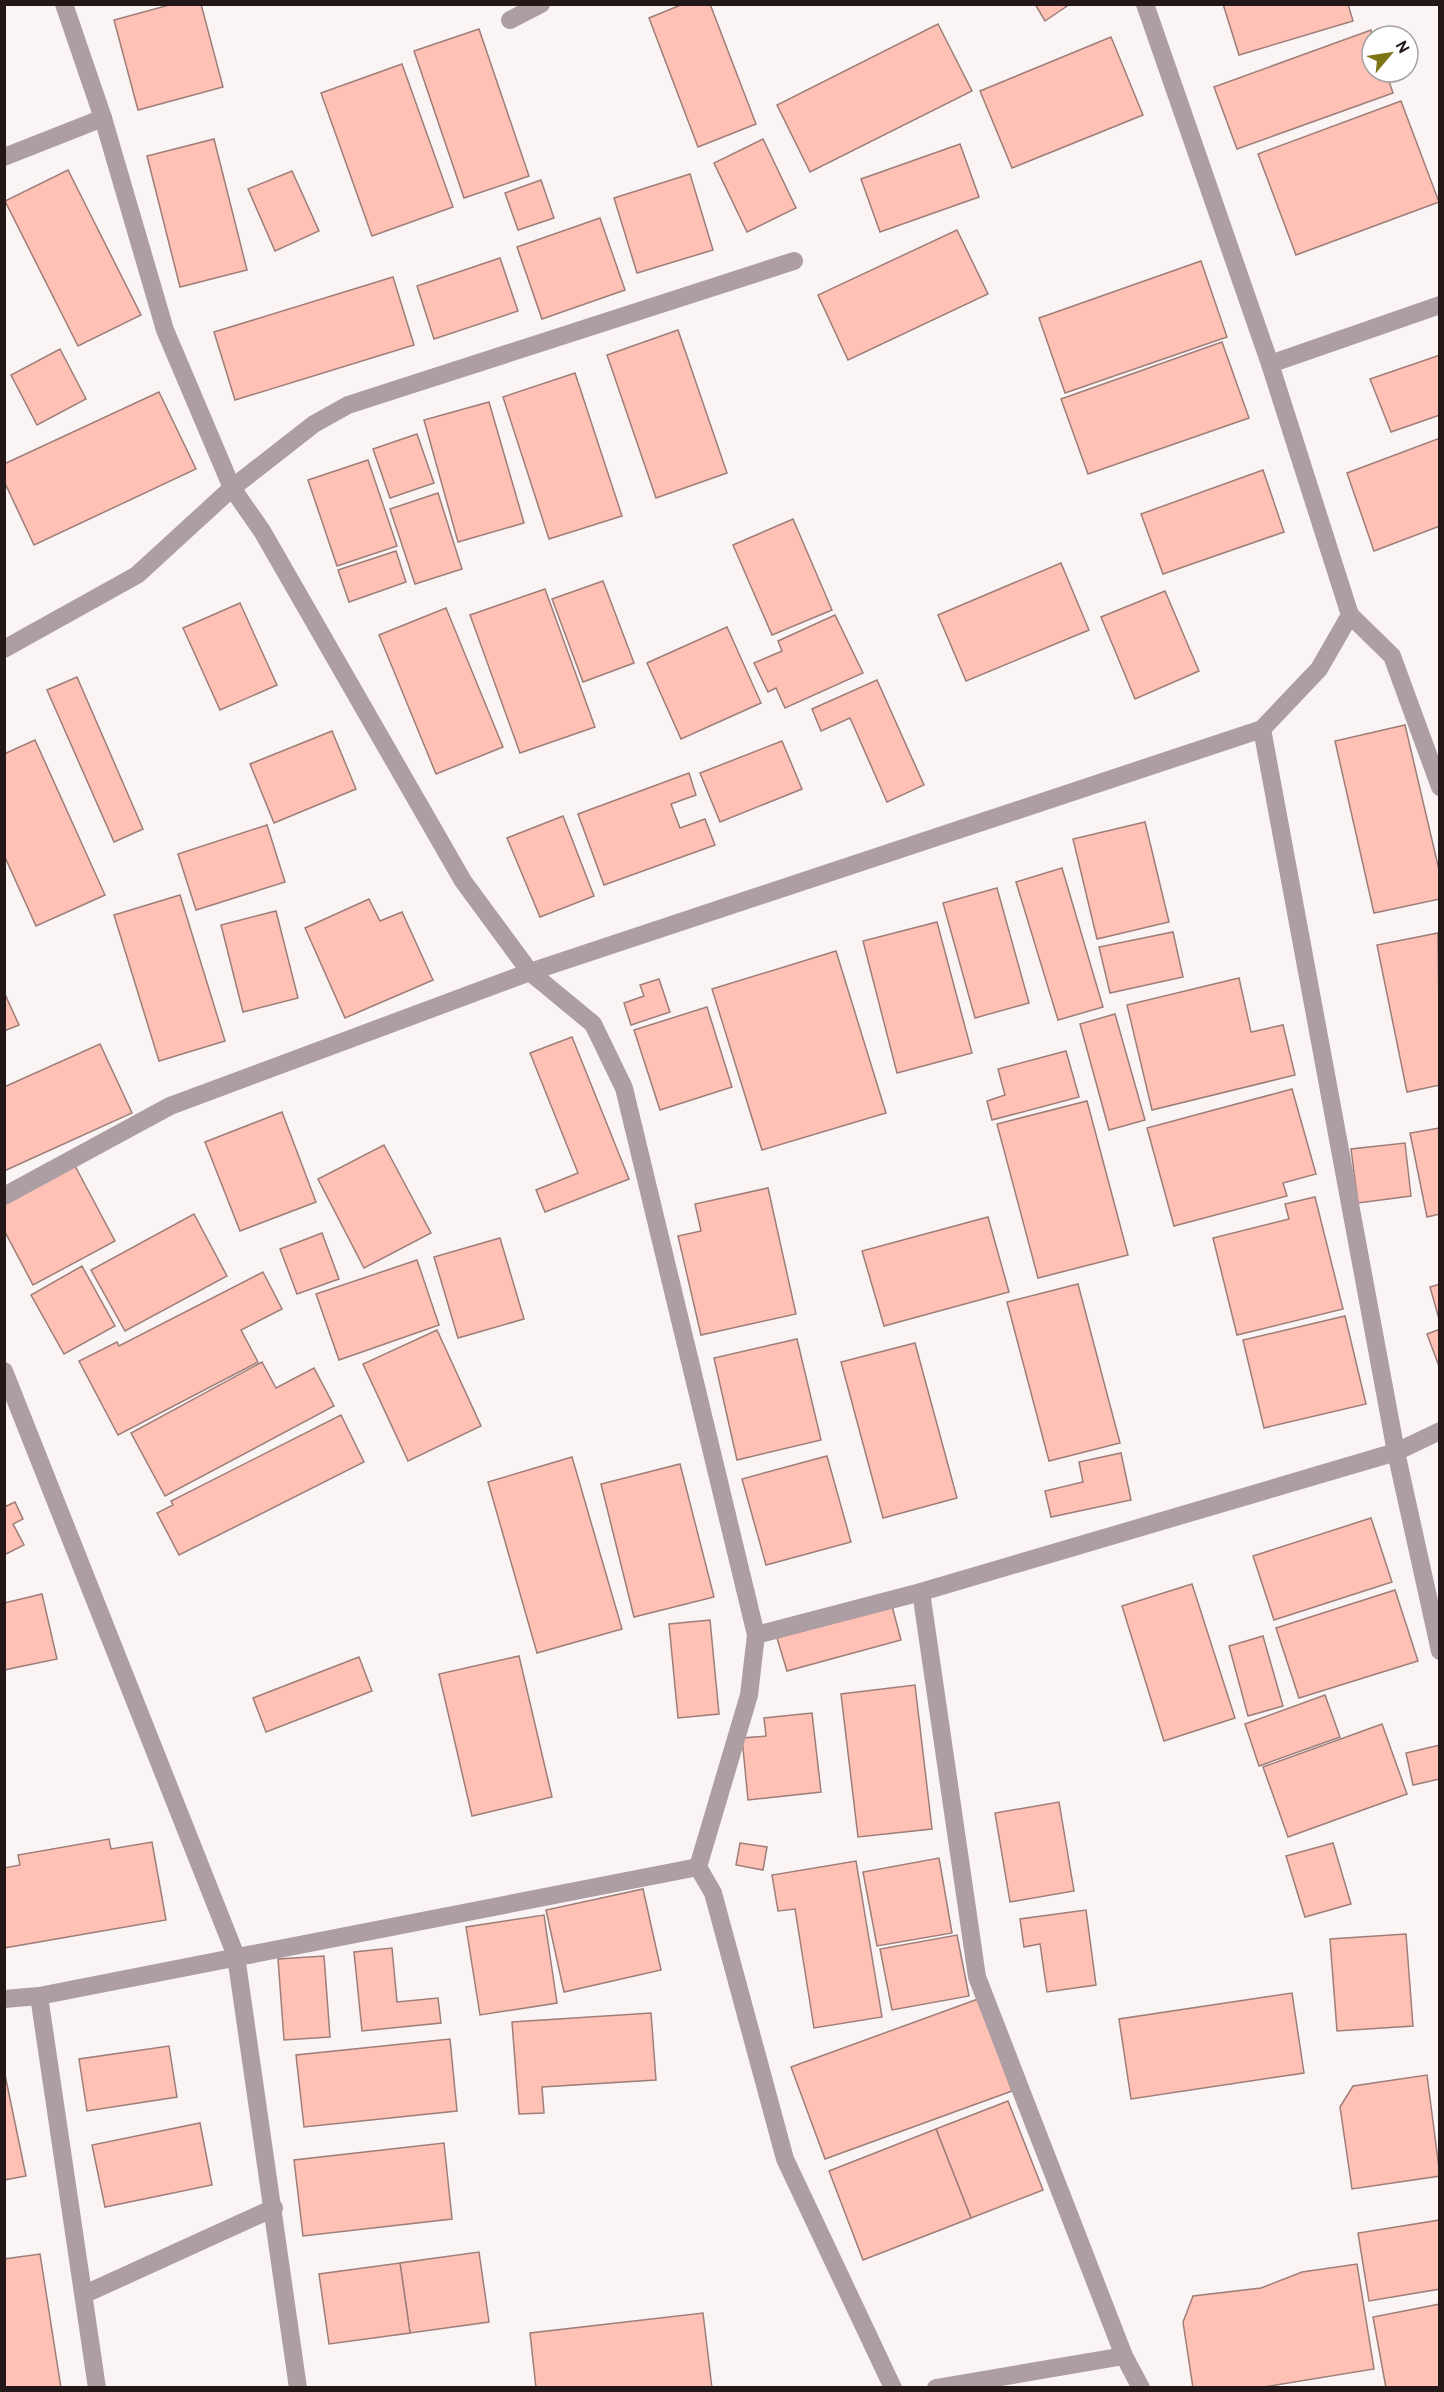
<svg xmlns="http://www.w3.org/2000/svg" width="1444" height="2392" viewBox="0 0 1444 2392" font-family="Overpass,sans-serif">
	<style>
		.building { fill: #ffc0b5; stroke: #9d7e78; stroke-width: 1.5 }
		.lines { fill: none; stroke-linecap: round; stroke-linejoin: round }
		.minor { stroke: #ac9ea3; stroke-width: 18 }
	</style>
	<rect width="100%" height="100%" fill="#fbf4f5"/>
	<g class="building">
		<polygon points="173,4 201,4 223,87 138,110 114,20"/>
		<polygon points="683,4 710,4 756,124 698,147 649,18"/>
		<polygon points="1035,4 1070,4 1045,21"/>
		<polygon points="1223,4 1348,4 1353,21 1239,55"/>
		<polygon points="938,24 972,91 810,172 777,105"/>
		<polygon points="479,29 529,176 464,198 414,51"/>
		<polygon points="1371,30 1372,72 1386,72 1393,93 1237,149 1214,87"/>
		<polygon points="1111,37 1143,115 1012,168 980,91"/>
		<polygon points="402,64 453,207 372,236 321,93"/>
		<polygon points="1401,101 1439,202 1296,255 1258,154"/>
		<polygon points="214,139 247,270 180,287 147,156"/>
		<polygon points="763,139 796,208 747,232 714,163"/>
		<polygon points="960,144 979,197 880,232 861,179"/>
		<polygon points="68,170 141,315 78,346 5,201"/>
		<polygon points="292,171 319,231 275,251 248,189"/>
		<polygon points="690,174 713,250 637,273 614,198"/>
		<polygon points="541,180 554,218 518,230 505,193"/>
		<polygon points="600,218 625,290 542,319 517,247"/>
		<polygon points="957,230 988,294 848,360 818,295"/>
		<polygon points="500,258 518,311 434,339 417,286"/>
		<polygon points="1201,261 1227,337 1065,393 1039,318"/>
		<polygon points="393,277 414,345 235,400 214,332"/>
		<polygon points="678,330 727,473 656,498 607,355"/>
		<polygon points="1222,342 1249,418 1088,474 1061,399"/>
		<polygon points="60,349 86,399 37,425 11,375"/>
		<polygon points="1440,355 1440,415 1391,432 1370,379"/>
		<polygon points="575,373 622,516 549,539 503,397"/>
		<polygon points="159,392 196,469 34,545 4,481 4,464"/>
		<polygon points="489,402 524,523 458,542 424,420"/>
		<polygon points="417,434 434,483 390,498 373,449"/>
		<polygon points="1440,438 1440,526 1374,551 1347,473"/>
		<polygon points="368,460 397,546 337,566 308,480"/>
		<polygon points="1263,470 1284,532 1163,574 1141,514"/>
		<polygon points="438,493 462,569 415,584 390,509"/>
		<polygon points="793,519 832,610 772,635 733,545"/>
		<polygon points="396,551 406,582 349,602 338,570"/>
		<polygon points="1061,563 1089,630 966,681 938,615"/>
		<polygon points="603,581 634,663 583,682 552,599"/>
		<polygon points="545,589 595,727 520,753 470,615"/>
		<polygon points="1165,591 1199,671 1135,699 1101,617"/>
		<polygon points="240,603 277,685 220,710 183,628"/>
		<polygon points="446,608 503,747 436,774 379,635"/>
		<polygon points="835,615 863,673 785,708 776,688 768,692 754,663 782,651 778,641"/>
		<polygon points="727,627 761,703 681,739 647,663"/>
		<polygon points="77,677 143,829 114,842 47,690"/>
		<polygon points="877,680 924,785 887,802 850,718 821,731 812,709"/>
		<polygon points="1405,725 1440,874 1440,899 1374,913 1335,741"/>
		<polygon points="332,731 356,789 274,823 250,764"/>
		<polygon points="35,740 105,895 36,926 4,855 4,754"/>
		<polygon points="782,741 802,789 720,822 700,773"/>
		<polygon points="689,773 696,795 671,804 680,828 705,819 715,845 604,885 578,814"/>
		<polygon points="563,816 594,896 540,917 507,838"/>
		<polygon points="1145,822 1169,922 1097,939 1073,839"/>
		<polygon points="267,825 285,882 196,910 178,854"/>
		<polygon points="1062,868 1103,1007 1058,1020 1016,882"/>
		<polygon points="997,888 1029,1003 975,1018 943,903"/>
		<polygon points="180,895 225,1041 159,1061 114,915"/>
		<polygon points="369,899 380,921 402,912 433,980 345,1018 305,928"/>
		<polygon points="276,911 298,998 243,1012 221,925"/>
		<polygon points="937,922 972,1053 897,1073 863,941"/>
		<polygon points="1173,932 1183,977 1110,993 1099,947"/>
		<polygon points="1438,933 1440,1085 1407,1092 1377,945"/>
		<polygon points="836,951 886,1113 762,1150 712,989"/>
		<polygon points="1239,978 1251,1032 1283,1025 1295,1075 1152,1110 1127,1005"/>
		<polygon points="659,979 670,1012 631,1025 624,1003 644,996 640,985"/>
		<polygon points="4,992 19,1025 4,1031"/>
		<polygon points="707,1007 732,1087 660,1110 634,1030"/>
		<polygon points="1115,1014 1145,1120 1109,1130 1080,1024"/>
		<polygon points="572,1037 629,1179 545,1212 536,1190 578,1173 530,1053"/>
		<polygon points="100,1044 132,1113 4,1171 4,1087"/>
		<polygon points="1066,1051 1079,1097 992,1120 987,1101 1005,1095 998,1069"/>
		<polygon points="1292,1089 1316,1174 1283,1183 1287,1196 1174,1226 1147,1128"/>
		<polygon points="1087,1101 1128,1255 1038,1278 997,1124"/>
		<polygon points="282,1112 316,1202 240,1231 205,1142"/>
		<polygon points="1440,1128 1440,1214 1427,1217 1410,1133"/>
		<polygon points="1405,1143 1411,1196 1358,1203 1351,1149"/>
		<polygon points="384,1145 431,1233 364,1268 318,1179"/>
		<polygon points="74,1164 115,1241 33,1285 4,1230 4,1201"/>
		<polygon points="768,1188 796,1314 701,1335 678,1236 701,1231 695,1204"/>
		<polygon points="1315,1197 1343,1309 1237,1335 1213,1238 1289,1219 1285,1204"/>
		<polygon points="194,1214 227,1276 125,1331 91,1270"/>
		<polygon points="988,1217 1009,1292 884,1326 862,1251"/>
		<polygon points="322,1233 339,1279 297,1294 280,1249"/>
		<polygon points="500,1238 524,1319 458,1338 434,1257"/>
		<polygon points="417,1260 439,1325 339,1360 316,1294"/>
		<polygon points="82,1266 115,1326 64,1354 31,1295"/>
		<polygon points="263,1272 282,1309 241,1330 258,1362 118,1435 79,1361 117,1342 119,1346"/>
		<polygon points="1078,1284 1120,1443 1049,1461 1007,1302"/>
		<polygon points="1440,1284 1440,1319 1439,1319 1430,1287"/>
		<polygon points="1345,1316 1366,1404 1264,1428 1243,1340"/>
		<polygon points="1440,1329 1440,1369 1427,1334"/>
		<polygon points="437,1330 481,1426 408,1461 363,1364"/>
		<polygon points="797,1339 821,1440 737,1460 714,1358"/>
		<polygon points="915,1343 957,1498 883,1518 841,1362"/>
		<polygon points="262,1362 276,1388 314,1368 334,1406 165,1496 131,1433"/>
		<polygon points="341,1415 364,1462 179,1555 157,1513 173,1505 171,1501"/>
		<polygon points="1121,1453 1131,1500 1051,1517 1045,1491 1083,1482 1079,1462"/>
		<polygon points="827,1456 851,1542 766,1565 742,1479"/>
		<polygon points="572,1457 622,1629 537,1653 488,1482"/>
		<polygon points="680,1464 714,1597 634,1617 601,1484"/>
		<polygon points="15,1502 23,1519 13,1524 24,1545 4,1555 4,1507"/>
		<polygon points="1371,1518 1392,1582 1274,1620 1253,1556"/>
		<polygon points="1192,1584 1235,1718 1164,1741 1122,1606"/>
		<polygon points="1395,1590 1418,1661 1299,1698 1276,1628"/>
		<polygon points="42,1594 57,1659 4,1670 4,1603"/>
		<polygon points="892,1606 901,1640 787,1671 777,1638"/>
		<polygon points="710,1620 719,1714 678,1718 669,1624"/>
		<polygon points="1263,1636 1283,1706 1248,1716 1229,1646"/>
		<polygon points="519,1656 552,1797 472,1816 439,1674"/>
		<polygon points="359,1657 372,1691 266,1732 253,1698"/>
		<polygon points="915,1685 932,1829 858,1837 841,1694"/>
		<polygon points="1325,1695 1340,1737 1259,1766 1245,1724"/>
		<polygon points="812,1713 821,1792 748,1800 742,1738 766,1736 764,1718"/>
		<polygon points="1382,1724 1407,1794 1288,1837 1263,1767"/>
		<polygon points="1440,1745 1440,1779 1413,1785 1406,1753"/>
		<polygon points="1059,1802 1074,1891 1010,1902 995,1813"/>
		<polygon points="109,1839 111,1849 152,1842 166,1920 4,1948 4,1868 20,1865 18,1855"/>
		<polygon points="740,1843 767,1847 763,1870 736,1865"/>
		<polygon points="1333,1843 1351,1904 1305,1917 1286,1856"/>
		<polygon points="939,1858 952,1933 877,1946 863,1872"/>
		<polygon points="856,1861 882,2017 814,2028 795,1909 778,1911 772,1875"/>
		<polygon points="643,1889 661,1970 564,1992 546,1910"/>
		<polygon points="1086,1910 1096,1985 1047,1992 1040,1944 1024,1947 1020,1919"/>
		<polygon points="544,1915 557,2003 480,2015 466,1927"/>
		<polygon points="1406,1934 1413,2026 1337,2031 1330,1939"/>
		<polygon points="957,1935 969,1996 892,2010 880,1949"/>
		<polygon points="392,1948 397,2002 438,1998 441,2023 362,2031 354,1952"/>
		<polygon points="324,1956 330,2037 284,2040 278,1959"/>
		<polygon points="1292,1993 1304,2073 1131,2099 1119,2019"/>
		<polygon points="978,1999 1012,2091 825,2159 791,2067"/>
		<polygon points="651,2013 656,2080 542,2087 544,2113 519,2114 512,2022"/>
		<polygon points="450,2039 457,2111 304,2127 296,2055"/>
		<polygon points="169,2046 177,2097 87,2111 79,2059"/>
		<polygon points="4,2070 26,2176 4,2180"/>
		<polygon points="1427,2075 1440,2176 1352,2189 1340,2107 1353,2086"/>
		<polygon points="1008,2101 1043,2190 971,2218 936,2129"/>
		<polygon points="200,2123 212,2185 105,2207 92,2145"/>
		<polygon points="936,2129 971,2218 863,2260 829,2171"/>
		<polygon points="444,2143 452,2219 303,2236 294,2160"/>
		<polygon points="1440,2220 1440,2289 1369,2301 1358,2233"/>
		<polygon points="479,2252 489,2322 410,2333 400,2263"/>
		<polygon points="40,2254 61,2388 4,2388 4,2259"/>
		<polygon points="400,2263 410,2333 329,2344 319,2274"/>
		<polygon points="1357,2264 1374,2369 1258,2388 1193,2388 1183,2322 1193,2296 1261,2288 1302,2272"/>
		<polygon points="1440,2304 1440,2388 1386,2388 1373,2317"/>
		<polygon points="703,2313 712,2388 536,2388 530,2333"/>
	</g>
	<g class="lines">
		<g class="minor">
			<polyline points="64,4 103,118 165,330 232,488 262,531 463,881 530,972 593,1024 624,1088 756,1635 749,1695 698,1867 713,1893 785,2159 893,2388"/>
			<polyline points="510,20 541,4"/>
			<polyline points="4,157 103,118"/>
			<polyline points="1270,364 1440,305"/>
			<polyline points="1350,615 1392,656 1440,787"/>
			<polyline points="4,649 137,575 232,488 314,424 348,405 794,261"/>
			<polyline points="1262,729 1396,1452 1440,1651"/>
			<polyline points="4,1196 170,1106 530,972 1262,729 1319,669 1350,615 1270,364 1145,4"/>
			<polyline points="4,1371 236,1956 298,2388"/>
			<polyline points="921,1592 977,1977 1124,2356 1141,2388"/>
			<polyline points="756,1635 921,1592 1396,1452 1440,1431"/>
			<polyline points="39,1996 97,2388"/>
			<polyline points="4,1999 39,1996 698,1867"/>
			<polyline points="85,2294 274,2208"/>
			<polyline points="936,2388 1124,2356"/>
		</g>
	</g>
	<rect width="1444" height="2392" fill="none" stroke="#231718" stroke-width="12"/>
	<g transform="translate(1390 54) rotate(61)"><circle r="28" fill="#ffffff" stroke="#a7a2a3" stroke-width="1.5"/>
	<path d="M0-4.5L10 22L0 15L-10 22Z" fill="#7e7518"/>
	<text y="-9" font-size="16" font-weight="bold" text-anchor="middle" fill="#231718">N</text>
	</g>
</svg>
